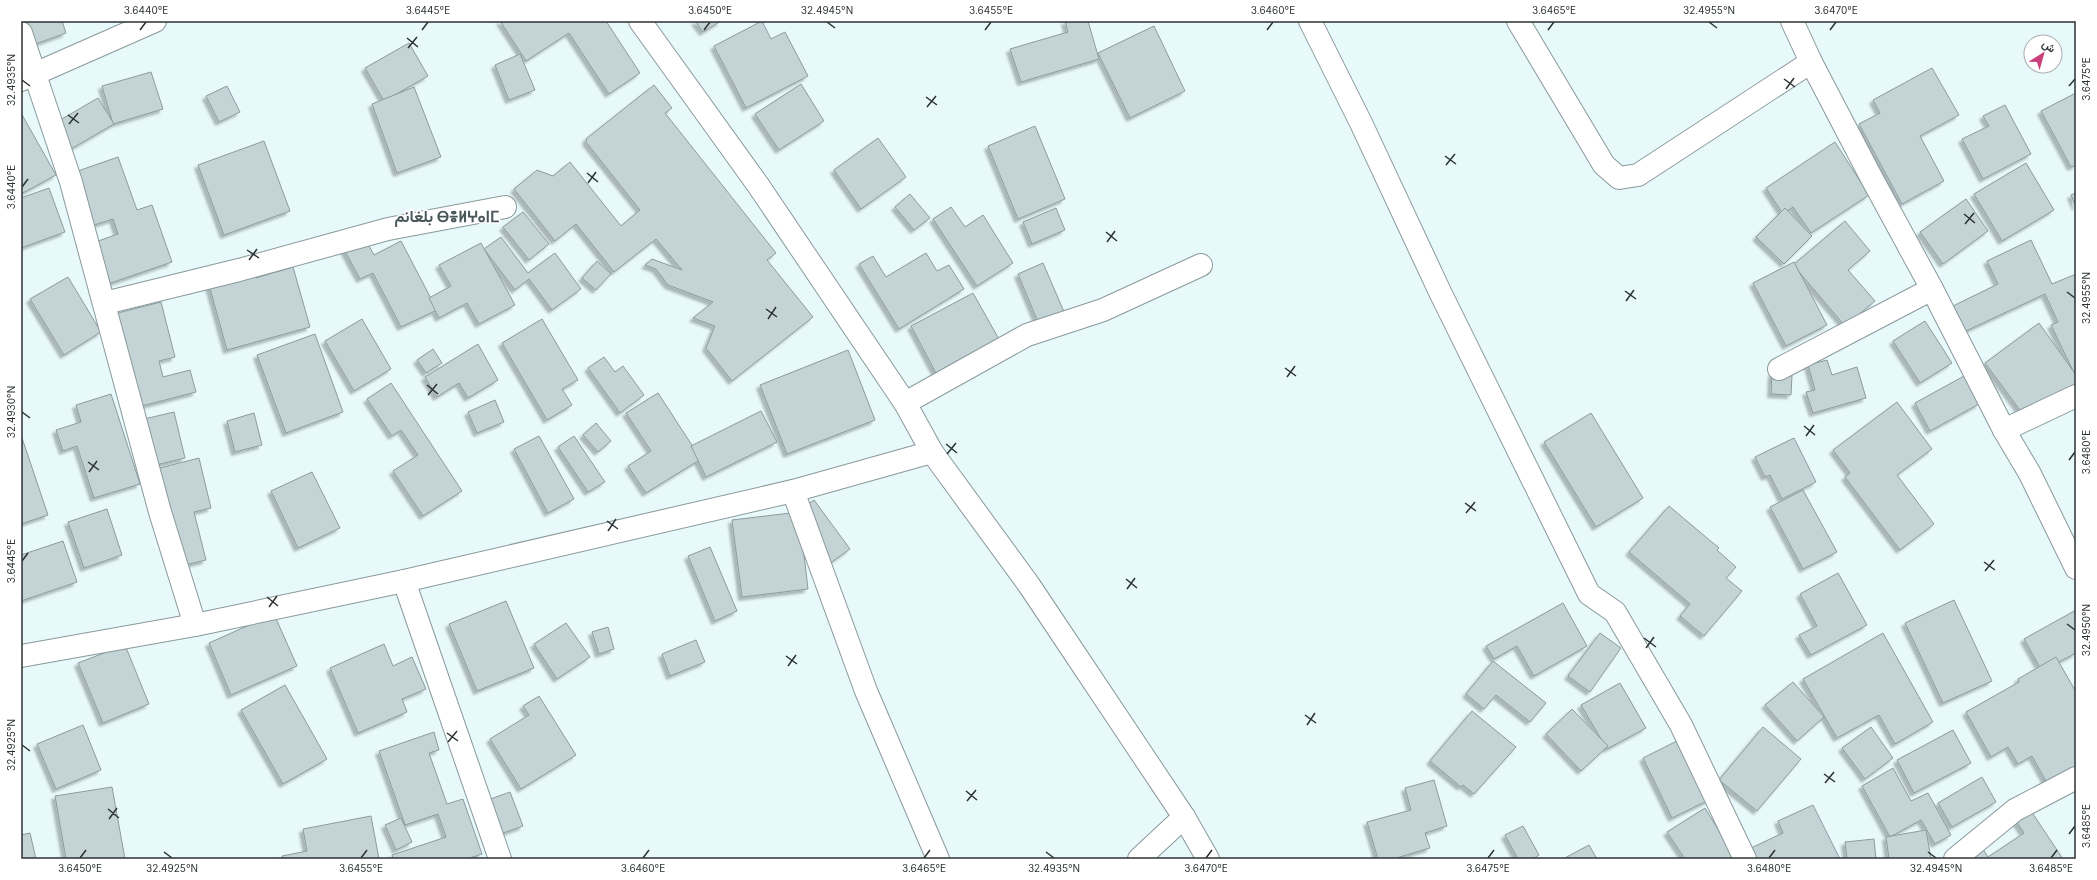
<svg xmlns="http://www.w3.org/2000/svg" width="2097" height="880" viewBox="0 0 2097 880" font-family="Inter,Vazirmatn,'Noto Sans Tifinagh',sans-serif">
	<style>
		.building { fill: #c4d4d6; stroke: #8c9a9d; filter: url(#shadow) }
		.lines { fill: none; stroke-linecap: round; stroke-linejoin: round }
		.street-casing { stroke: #8a999b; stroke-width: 24 }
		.secondary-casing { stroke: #8a999b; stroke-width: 24 }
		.street { stroke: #fff; stroke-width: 22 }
		.secondary { stroke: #fff; stroke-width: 22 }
		.ticks { fill: none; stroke: #2c3233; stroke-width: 1.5 }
		.labels { text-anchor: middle; stroke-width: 3.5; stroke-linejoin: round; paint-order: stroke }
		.district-label { font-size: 16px; font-weight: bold; fill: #495759; stroke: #fff }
		.neatline { fill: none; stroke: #2c3233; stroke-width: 1.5 }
		.ticks-label { font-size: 10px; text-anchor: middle; fill: #2c3233 }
	</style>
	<defs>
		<filter id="shadow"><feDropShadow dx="-3.5" dy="3.5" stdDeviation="1" flood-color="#0004"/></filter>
	</defs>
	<rect width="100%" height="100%" fill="#e8f9fb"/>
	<g class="building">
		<polygon points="21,21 62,21 66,33 30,46"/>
		<polygon points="500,21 606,21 640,73 609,94 569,33 526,61"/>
		<polygon points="695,21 721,21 703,32"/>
		<polygon points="762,21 771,39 785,32 808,76 746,108 714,46"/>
		<polygon points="1065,21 1088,21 1099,59 1021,82 1010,49 1068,32"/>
		<polygon points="1154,26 1185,91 1130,118 1098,53"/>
		<polygon points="409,43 428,76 384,101 365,68"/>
		<polygon points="520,54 535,90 509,100 495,65"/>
		<polygon points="1932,68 1959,115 1920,136 1944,181 1902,204 1859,124 1880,113 1873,100"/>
		<polygon points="151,72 163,109 113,124 102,86"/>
		<polygon points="801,84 824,121 779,150 755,114"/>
		<polygon points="654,85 672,108 665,113 776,253 767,260 813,317 732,381 706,348 715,326 693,318 713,302 668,285 656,269 645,265 652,259 682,270 656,239 614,272 576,224 555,241 514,189 537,170 553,176 570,162 621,226 640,210 586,142 587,138"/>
		<polygon points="227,86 240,112 219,122 206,96"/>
		<polygon points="414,87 441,157 397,173 372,104"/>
		<polygon points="2076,93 2076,165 2071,167 2041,111"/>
		<polygon points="98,98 114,124 71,149 55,123"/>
		<polygon points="2005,105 2031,154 1983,179 1962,139 1989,126 1983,116"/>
		<polygon points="21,113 56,175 21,194"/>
		<polygon points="1035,126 1065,199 1018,219 988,146"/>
		<polygon points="878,138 906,177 861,209 834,170"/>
		<polygon points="264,141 290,211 224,235 198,165"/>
		<polygon points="1835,142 1869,195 1811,233 1793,207 1783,214 1766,188"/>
		<polygon points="118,157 137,210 152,205 172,262 102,286 87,245 118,234 113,219 91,226 72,173"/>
		<polygon points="2026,163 2054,210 2002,241 1974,194"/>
		<polygon points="49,188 65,232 21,248 21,198"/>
		<polygon points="2076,193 2076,207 2071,195"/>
		<polygon points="910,194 930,218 914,230 895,207"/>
		<polygon points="1966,199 1988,231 1943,264 1920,232"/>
		<polygon points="951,207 965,227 983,215 1013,263 977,286 933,219"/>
		<polygon points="1056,208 1065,230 1032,244 1023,222"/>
		<polygon points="1785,208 1812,236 1784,264 1756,237"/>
		<polygon points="523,212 549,244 529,260 503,227"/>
		<polygon points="1845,221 1870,251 1848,270 1875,301 1845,326 1793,265"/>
		<polygon points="361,231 374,255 401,241 437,310 401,327 373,273 360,279 340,242"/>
		<polygon points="501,237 528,273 555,253 581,289 552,310 529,279 515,290 484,249"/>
		<polygon points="2031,240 2052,284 2076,274 2076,377 2051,325 2058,322 2045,294 1966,331 1953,306 1998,284 1987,261"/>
		<polygon points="481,243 515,305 479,324 467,303 439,318 429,298 451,286 439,265"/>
		<polygon points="926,253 937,271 949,265 964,289 899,329 859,264 873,256 886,277"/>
		<polygon points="597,261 611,274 596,290 582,278"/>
		<polygon points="251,262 256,278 293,267 310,327 227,350 206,274"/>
		<polygon points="1794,262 1827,325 1786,346 1753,283"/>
		<polygon points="1043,263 1068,321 1042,332 1018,274"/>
		<polygon points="68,277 101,332 64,355 30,299"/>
		<polygon points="973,293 1000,341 937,375 911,326"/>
		<polygon points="161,302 175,357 159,361 163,377 190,370 196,392 138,407 114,314"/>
		<polygon points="362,319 391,369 354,391 325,341"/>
		<polygon points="542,319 578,380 562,389 572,405 547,420 502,343"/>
		<polygon points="1925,321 1952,363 1920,383 1893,341"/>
		<polygon points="2039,323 2076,375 2076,386 2028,421 1985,363"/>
		<polygon points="315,334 343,412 286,433 257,355"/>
		<polygon points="478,344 498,380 468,398 459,383 437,397 425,377"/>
		<polygon points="433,349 442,363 426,373 417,360"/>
		<polygon points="848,350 875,420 787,454 760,385"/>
		<polygon points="604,357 615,372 623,366 644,395 620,413 588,368"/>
		<polygon points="1827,360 1832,375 1857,367 1866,398 1813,413 1806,392 1815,390 1808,365"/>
		<polygon points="1772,373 1792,375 1791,395 1771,394"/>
		<polygon points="1964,376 1979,404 1930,431 1915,403"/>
		<polygon points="391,383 462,491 423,516 393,471 418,455 401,430 392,436 367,399"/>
		<polygon points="658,393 701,459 646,493 628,466 651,451 626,413"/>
		<polygon points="111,394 140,484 94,498 77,446 63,451 56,430 81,422 76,405"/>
		<polygon points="495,400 504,422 477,433 468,412"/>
		<polygon points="1897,402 1932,449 1897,475 1934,524 1900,550 1845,477 1850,473 1833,450"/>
		<polygon points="761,411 777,442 706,477 691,446"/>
		<polygon points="174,412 185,458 152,466 140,420"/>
		<polygon points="254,413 262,445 235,452 227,421"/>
		<polygon points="1591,413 1643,498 1596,527 1544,442"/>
		<polygon points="596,423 611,441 598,452 583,435"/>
		<polygon points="21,435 48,515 21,524"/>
		<polygon points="539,436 574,499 548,513 514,449"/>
		<polygon points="574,436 605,482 588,492 558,447"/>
		<polygon points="1794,438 1816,482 1782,499 1770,475 1765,477 1755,457"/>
		<polygon points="199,458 211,508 194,512 206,560 181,566 156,469"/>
		<polygon points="312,472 340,528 298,548 271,491"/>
		<polygon points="1803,490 1837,552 1803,569 1770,507"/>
		<polygon points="814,500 850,549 829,564 792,516"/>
		<polygon points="1669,506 1719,548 1717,550 1736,567 1726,578 1742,591 1704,636 1680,616 1690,604 1629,552"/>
		<polygon points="107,509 122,555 84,568 68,522"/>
		<polygon points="799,512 808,589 742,597 732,520"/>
		<polygon points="63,541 77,582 21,601 21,555"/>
		<polygon points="710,547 737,611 715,621 688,556"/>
		<polygon points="1838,573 1867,625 1811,655 1799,635 1817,626 1800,594"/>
		<polygon points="1954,600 1992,681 1943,703 1905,623"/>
		<polygon points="506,601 534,668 477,691 449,624"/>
		<polygon points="1563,603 1587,646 1534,676 1517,646 1494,659 1486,646"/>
		<polygon points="2076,610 2076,653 2042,671 2024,639"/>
		<polygon points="274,614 297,666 231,695 209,643"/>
		<polygon points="566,623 590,657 557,679 534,644"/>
		<polygon points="608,627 614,649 599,654 592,632"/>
		<polygon points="1600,633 1621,648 1590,692 1568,676"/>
		<polygon points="1883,633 1933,722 1895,744 1879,715 1837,738 1803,679"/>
		<polygon points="696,640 705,662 670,676 662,654"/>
		<polygon points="384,644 393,666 412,657 426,689 402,699 407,712 358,733 330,668"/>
		<polygon points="125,645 149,704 103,723 78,663"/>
		<polygon points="2056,657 2076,692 2076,767 2047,783 2032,756 2018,764 2008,747 1991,757 1966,712 2019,682 2018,679"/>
		<polygon points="1493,661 1546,703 1530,722 1496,695 1484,709 1466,694"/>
		<polygon points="1793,682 1824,717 1797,741 1765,705"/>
		<polygon points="1620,683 1646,728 1607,749 1581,705"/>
		<polygon points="285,685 327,759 283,784 241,710"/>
		<polygon points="539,696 576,755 521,789 490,739 529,715 523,706"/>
		<polygon points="1572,709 1608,746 1581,771 1546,734"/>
		<polygon points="1472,711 1516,747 1474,794 1463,785 1461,787 1430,761"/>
		<polygon points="83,725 101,770 56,789 37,744"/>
		<polygon points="1763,727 1801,759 1757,811 1719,780"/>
		<polygon points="1871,727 1893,758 1865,779 1842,748"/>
		<polygon points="1953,730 1971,763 1914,793 1897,760"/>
		<polygon points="434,732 439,750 429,753 447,804 463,799 482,854 467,859 393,859 392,855 446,837 438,814 405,825 379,751"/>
		<polygon points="1679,740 1709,800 1672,818 1643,758"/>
		<polygon points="1893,768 1911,801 1928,793 1951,835 1935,844 1921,820 1890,837 1862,786"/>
		<polygon points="1982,777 1996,802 1952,827 1938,803"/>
		<polygon points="1434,780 1447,826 1425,833 1430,848 1393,859 1378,859 1367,822 1411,810 1405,788"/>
		<polygon points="112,787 125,859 66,859 55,796"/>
		<polygon points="510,792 523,826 495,836 482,802"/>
		<polygon points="1813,805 1840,859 1756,859 1751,848 1783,833 1778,821"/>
		<polygon points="1705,808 1736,859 1685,859 1667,832"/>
		<polygon points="2031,811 2063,859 1973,859 1971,856 1983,849 1988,857 2024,833 2016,821"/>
		<polygon points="371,816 379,859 283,859 282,856 307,851 303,829"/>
		<polygon points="401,818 412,842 396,850 385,825"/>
		<polygon points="1523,826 1539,855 1533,859 1518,859 1505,835"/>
		<polygon points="1926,830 1931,859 1889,859 1886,837"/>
		<polygon points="30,833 36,859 21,859 21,835"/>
		<polygon points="1874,839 1876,859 1847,859 1845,842"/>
		<polygon points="1589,845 1597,859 1563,859"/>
	</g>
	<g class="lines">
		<g class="street-casing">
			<g id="street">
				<polyline points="1310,21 1361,123 1440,292 1589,594 1615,612 1681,725 1745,859"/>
				<polyline points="1518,21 1604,165 1619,178 1638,175 1811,62"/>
				<polyline points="1792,21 1811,62 1870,175 1932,289 2004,430 2030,474 2076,568"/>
				<polyline points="21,33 71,182 160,512 195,625"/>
				<polyline points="105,303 239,270 388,229 505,207"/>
				<polyline points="1779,369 1932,289"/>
				<polyline points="905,403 1027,335 1103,310 1201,265"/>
				<polyline points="2004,430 2076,396"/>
				<polyline points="793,491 866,691 938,859"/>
				<polyline points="404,581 500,859"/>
				<polyline points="21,656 195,625 404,581 793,491 932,452"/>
				<polyline points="1139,859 1184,817"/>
				<polyline points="1955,859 2015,810 2076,778"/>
			</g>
		</g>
		<g class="secondary-casing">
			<g id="secondary">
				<polyline points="640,21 758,185 905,403 932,452 1029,585 1184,817 1208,859"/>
				<polyline points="21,80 155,21"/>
			</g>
		</g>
		<use href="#street" class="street"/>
		<use href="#secondary" class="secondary"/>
	</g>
	<path class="ticks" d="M827,22L835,28M1709,22L1717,28M140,30L146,22M422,30L428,22M704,30L710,22M985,30L991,22M1267,30L1273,22M1548,30L1554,22M1830,30L1836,22M407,38L418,47M408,48L417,37M1784,79L1795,87M22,80L30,86M2069,86L2075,79M1786,89L1794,78M926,97L937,105M927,107L936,96M68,115L79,123M69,124L78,113M1445,156L1456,164M1446,165L1455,154M587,173L598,182M588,183L596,172M22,187L28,179M1964,214L1975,223M1965,224L1974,213M1106,232L1117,241M1107,242L1115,231M247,250L259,258M249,260L257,249M1625,291L1636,299M2067,292L2075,298M1626,301L1634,290M766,309L777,317M768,319L776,307M1285,368L1296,376M1287,377L1295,366M427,385L438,394M428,395L437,384M22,412L30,418M1804,426L1815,435M1806,436L1814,425M946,444L957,453M947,454L956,443M2069,460L2075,452M88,462L99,470M89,472L97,461M1465,503L1476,511M1466,513L1475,502M607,521L618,529M608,531L616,519M22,561L28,553M1984,562L1995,570M1985,571L1994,560M1126,579L1137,588M1127,589L1135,578M267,597L278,606M269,607L277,596M2067,624L2075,630M1644,638L1656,647M1646,648L1654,637M786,656L797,664M788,666L796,655M1305,715L1316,723M1307,725L1315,713M447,733L458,741M448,742L457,731M22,745L30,751M1824,774L1835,782M1825,783L1834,772M966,791L977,800M967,801L976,790M108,809L119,818M109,819L117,808M2069,834L2075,826M164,852L172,858M1046,852L1054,858M1928,852L1936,858M80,858L86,850M361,858L367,850M643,858L649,850M924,858L930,850M1206,858L1212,850M1488,858L1494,850M1769,858L1775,850M2051,858L2057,850"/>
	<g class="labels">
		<g class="district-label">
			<text x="447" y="222">بلغانم ⴱⴻⵍⵖⴰⵏⵎ</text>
		</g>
	</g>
	<rect width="2097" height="880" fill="none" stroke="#ffffff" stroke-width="44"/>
	<g transform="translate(2043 54) rotate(37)"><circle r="19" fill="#ffffff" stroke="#abadad"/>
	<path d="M0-3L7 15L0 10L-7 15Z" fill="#c83f7a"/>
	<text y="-6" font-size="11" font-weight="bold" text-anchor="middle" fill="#2c3233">ش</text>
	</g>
	<rect x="22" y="22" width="2053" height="836" class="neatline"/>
	<g class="ticks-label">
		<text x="146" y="14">3.6440°E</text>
		<text x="428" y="14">3.6445°E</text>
		<text x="710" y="14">3.6450°E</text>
		<text x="827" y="14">32.4945°N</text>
		<text x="991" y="14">3.6455°E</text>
		<text x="1273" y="14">3.6460°E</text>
		<text x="1554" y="14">3.6465°E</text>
		<text x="1709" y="14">32.4955°N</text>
		<text x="1836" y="14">3.6470°E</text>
		<text transform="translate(2086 79) rotate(-90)" y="4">3.6475°E</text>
		<text transform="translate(11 80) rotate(-90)" y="4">32.4935°N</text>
		<text transform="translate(11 187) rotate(-90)" y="4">3.6440°E</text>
		<text transform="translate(2086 298) rotate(-90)" y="4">32.4955°N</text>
		<text transform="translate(11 412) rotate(-90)" y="4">32.4930°N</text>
		<text transform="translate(2086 452) rotate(-90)" y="4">3.6480°E</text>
		<text transform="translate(11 561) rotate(-90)" y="4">3.6445°E</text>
		<text transform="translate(2086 630) rotate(-90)" y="4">32.4950°N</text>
		<text transform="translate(11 745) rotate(-90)" y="4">32.4925°N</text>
		<text transform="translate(2086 826) rotate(-90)" y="4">3.6485°E</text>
		<text x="80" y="872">3.6450°E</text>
		<text x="172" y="872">32.4925°N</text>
		<text x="361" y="872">3.6455°E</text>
		<text x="643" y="872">3.6460°E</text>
		<text x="924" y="872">3.6465°E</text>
		<text x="1054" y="872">32.4935°N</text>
		<text x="1206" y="872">3.6470°E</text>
		<text x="1488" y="872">3.6475°E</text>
		<text x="1769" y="872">3.6480°E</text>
		<text x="1936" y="872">32.4945°N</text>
		<text x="2051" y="872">3.6485°E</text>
	</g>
</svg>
